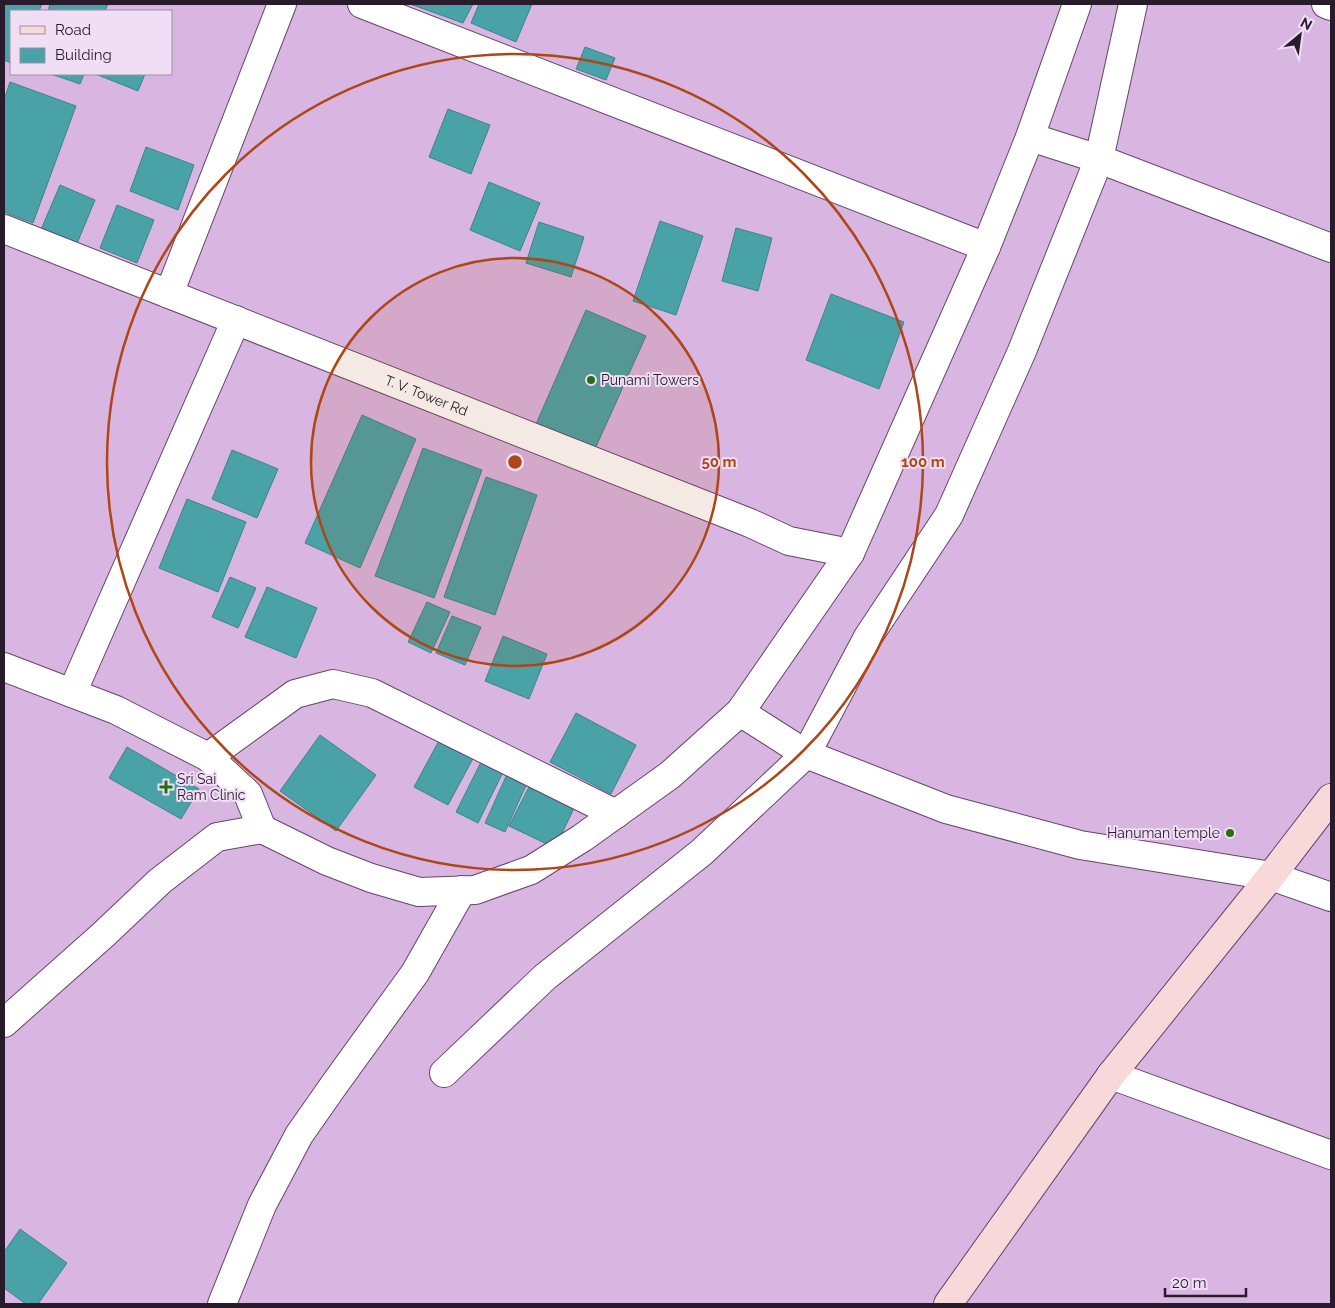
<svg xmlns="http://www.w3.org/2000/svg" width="1335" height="1308" viewBox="0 0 1335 1308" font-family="Raleway,sans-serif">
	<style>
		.building { fill: #48a2a7; stroke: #3e8488 }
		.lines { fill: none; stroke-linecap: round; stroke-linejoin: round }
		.street-casing { stroke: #64456b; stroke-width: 30 }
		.secondary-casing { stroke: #64456b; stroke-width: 30 }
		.street { stroke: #fff; stroke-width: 28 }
		.secondary { stroke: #f8d8d9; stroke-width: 28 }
		.ring { fill: none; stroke: #ae4615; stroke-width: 2.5 }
		.poi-dot { fill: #256f11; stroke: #f0def4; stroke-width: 2 }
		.labels { text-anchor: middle; stroke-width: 4; stroke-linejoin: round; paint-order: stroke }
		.poi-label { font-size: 14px; fill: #281b2b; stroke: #f0def4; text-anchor: start }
		.street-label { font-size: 14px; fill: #281b2b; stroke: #f0def4 }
		.centre { fill: #ae4615; stroke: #f0def4; stroke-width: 2.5 }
		.ring-label { font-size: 15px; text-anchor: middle; font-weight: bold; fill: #ae4615; stroke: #f0def4; stroke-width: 4; stroke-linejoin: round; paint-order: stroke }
	</style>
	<rect width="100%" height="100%" fill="#d9b6e1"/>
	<g class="building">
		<polygon points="4,4 42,4 39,11 11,11 11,63 4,60"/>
		<polygon points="50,4 108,4 105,11 48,11"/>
		<polygon points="410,4 473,4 463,23"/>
		<polygon points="479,4 532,4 516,42 471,23"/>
		<polygon points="585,47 615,58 606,80 576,69"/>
		<polygon points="51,74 84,74 80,84"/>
		<polygon points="99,74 145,74 138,91 98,75"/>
		<polygon points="10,82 76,106 33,223 4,212 4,100"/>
		<polygon points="448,109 490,125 471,174 429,157"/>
		<polygon points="146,147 194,165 178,210 130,191"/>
		<polygon points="489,182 540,203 520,251 470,230"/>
		<polygon points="60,185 95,200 76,246 40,232"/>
		<polygon points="117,205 154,220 137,263 100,248"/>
		<polygon points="660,221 703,236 676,315 633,301"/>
		<polygon points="539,222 584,237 571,277 526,263"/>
		<polygon points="736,228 772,238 758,291 722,281"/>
		<polygon points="831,294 904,322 879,389 806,360"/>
		<polygon points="586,310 646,336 595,449 536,424"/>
		<polygon points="362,415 416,439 360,568 305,543"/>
		<polygon points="423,448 482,470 434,598 375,576"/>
		<polygon points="232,450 278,469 257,518 212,499"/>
		<polygon points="486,477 537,495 495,615 444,597"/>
		<polygon points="187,499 246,522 218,592 159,568"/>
		<polygon points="230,577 256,588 238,628 212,617"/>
		<polygon points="267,587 317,608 296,658 245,637"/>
		<polygon points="427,602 450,612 431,653 408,642"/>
		<polygon points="452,616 481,627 465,665 436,653"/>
		<polygon points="503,636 547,654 529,699 485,681"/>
		<polygon points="576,713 636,745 611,794 550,762"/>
		<polygon points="320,735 376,775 336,831 280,791"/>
		<polygon points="442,735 476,753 448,805 414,787"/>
		<polygon points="127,747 199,789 181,819 109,778"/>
		<polygon points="484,756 506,766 478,823 456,812"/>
		<polygon points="508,772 528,781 505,832 485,823"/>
		<polygon points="531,783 576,804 555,848 509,826"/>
		<polygon points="20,1229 67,1263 38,1304 26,1304 4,1288 4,1252"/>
	</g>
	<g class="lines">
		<g class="street-casing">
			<g id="street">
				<polyline points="362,4 986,247"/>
				<polyline points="1326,4 1331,6"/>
				<polyline points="1030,137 1099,159 1331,248"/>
				<path id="s1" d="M4,229L750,523L789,541L850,553"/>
				<polyline points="169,294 282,4"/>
				<polyline points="4,667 116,710 208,757 248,794 262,829"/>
				<polyline points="72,693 236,320"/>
				<polyline points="740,712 806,754 946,809 1080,845 1271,876 1331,897"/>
				<polyline points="208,757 295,694 333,684 372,693 616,814"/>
				<polyline points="4,1023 103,935 160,881 217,837 262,829 327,861 371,878 419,892 475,890 531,870 582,838 670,775 740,712 850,553 986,247 1030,137 1077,4"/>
				<polyline points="444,1073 545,977 702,852 806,754 868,637 949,515 1022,351 1099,159 1133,4"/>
				<polyline points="1111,1075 1331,1155"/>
				<polyline points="222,1304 262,1205 299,1135 334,1085 415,973 462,890"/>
			</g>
		</g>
		<g class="secondary-casing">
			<polyline id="secondary" points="948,1304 1111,1075 1271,876 1331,798"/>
		</g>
		<use href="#street" class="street"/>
		<use href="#secondary" class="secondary"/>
	</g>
	<circle cx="515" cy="462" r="204" fill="#ae4615" fill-opacity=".12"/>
	<g class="ring">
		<circle cx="515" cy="462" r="204"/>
		<circle cx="515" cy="462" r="408"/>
	</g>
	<g class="poi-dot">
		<circle cx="591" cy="380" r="5"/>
		<path d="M163.5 779.5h5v5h5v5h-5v5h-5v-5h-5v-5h5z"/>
		<circle cx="1230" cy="833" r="5"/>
	</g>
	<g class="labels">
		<g class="poi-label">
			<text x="601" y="385">Punami Towers</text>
			<text x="177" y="784">Sri Sai<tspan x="177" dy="16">Ram Clinic</tspan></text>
			<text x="1220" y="838" text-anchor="end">Hanuman temple</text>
		</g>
		<g class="street-label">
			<text dy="5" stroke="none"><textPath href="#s1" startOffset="454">T. V. Tower Rd</textPath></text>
		</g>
	</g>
	<circle cx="515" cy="462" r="8" class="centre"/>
	<g class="ring-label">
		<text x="719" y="467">50 m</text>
		<text x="923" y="467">100 m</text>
	</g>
	<rect width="1335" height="1308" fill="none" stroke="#281b2b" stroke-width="10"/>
	<rect x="10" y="10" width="162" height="65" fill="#f0def4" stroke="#a090a4"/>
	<rect x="20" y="26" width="25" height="8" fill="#f8d8d9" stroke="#a090a4"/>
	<text x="55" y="35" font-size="15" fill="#281b2b">Road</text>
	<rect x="20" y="48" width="25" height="15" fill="#48a2a7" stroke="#a090a4"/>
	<text x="55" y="60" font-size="15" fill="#281b2b">Building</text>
	<g transform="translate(1300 35) rotate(29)" stroke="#f0def4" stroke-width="4" paint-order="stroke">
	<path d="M0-4L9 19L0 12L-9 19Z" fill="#281b2b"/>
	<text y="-8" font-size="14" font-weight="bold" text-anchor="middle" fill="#281b2b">N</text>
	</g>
	<path d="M1165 1288v8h81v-8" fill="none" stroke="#281b2b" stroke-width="2.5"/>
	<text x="1172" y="1288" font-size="15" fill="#281b2b" stroke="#f0def4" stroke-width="4" paint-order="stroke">20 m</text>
</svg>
